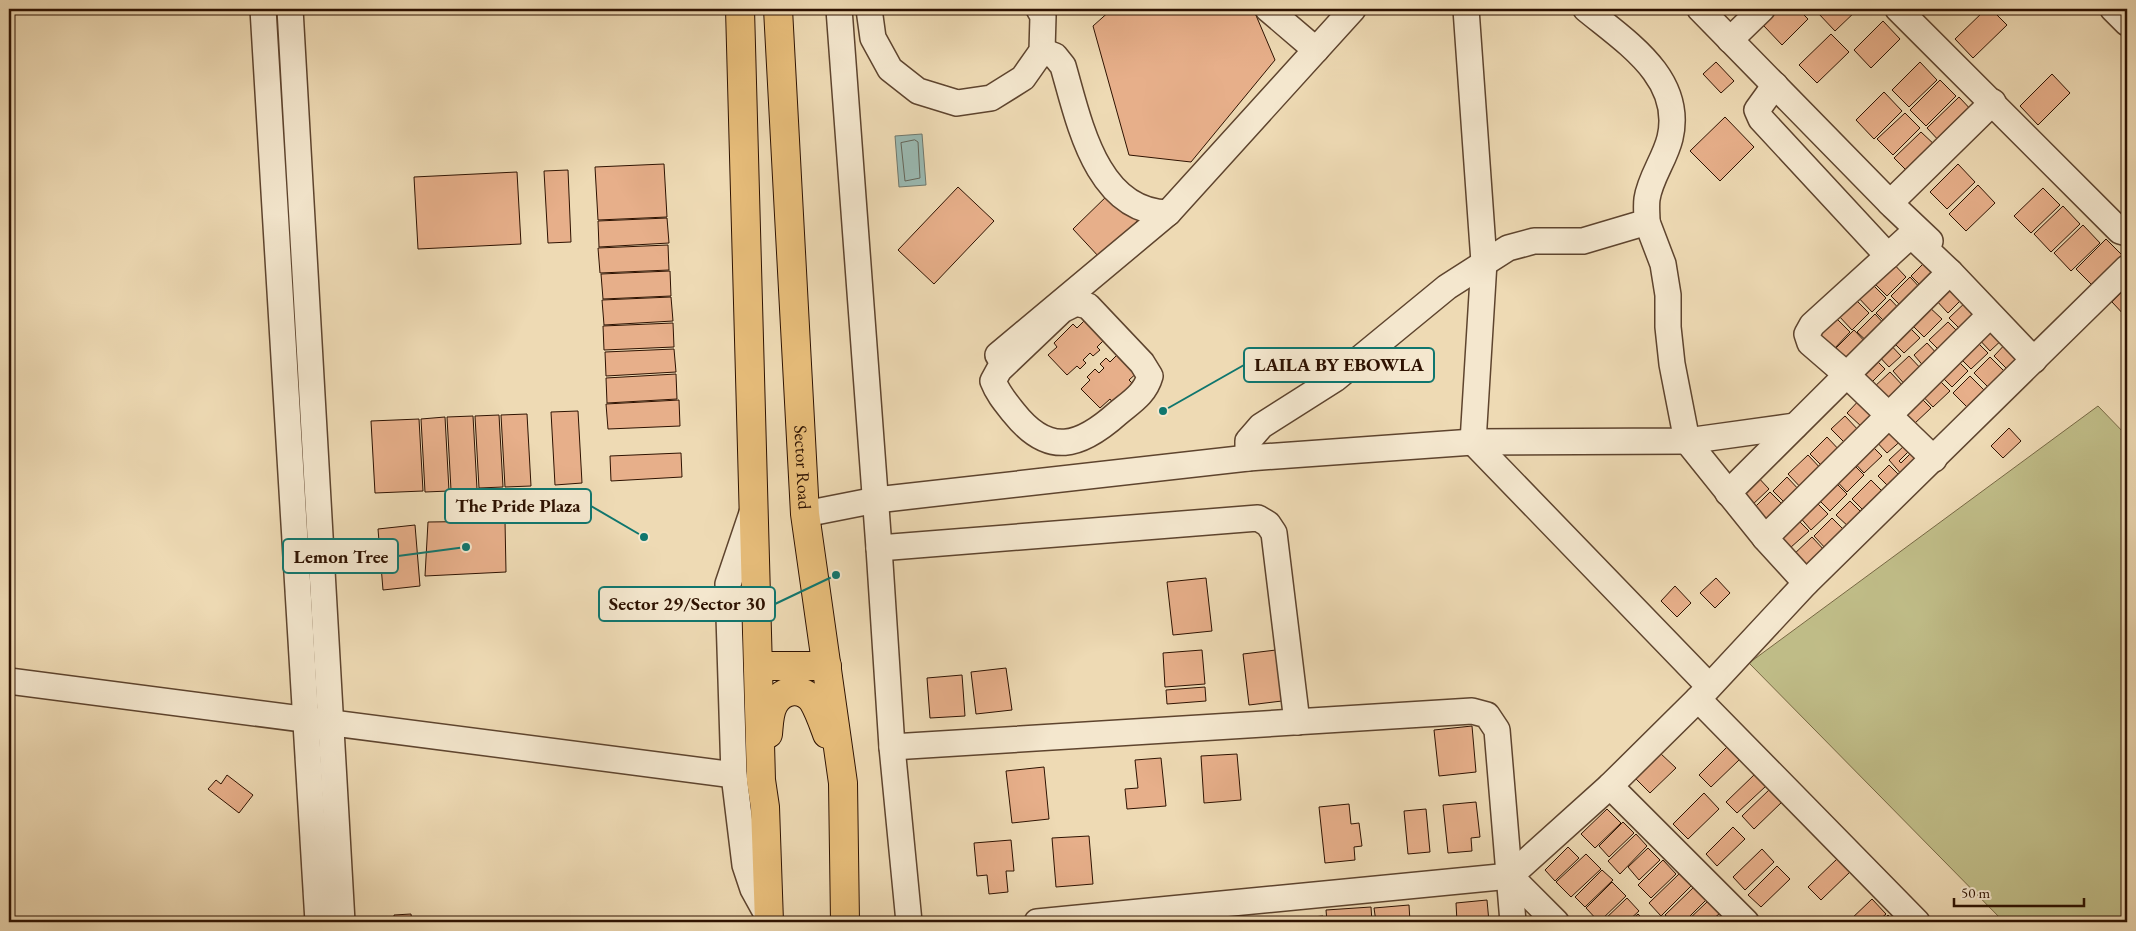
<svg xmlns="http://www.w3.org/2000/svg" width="2136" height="931" viewBox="0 0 2136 931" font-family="'EB Garamond',serif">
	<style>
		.green { fill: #c0bd88; stroke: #776844 }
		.water { fill: #9abab3; stroke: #6f776c }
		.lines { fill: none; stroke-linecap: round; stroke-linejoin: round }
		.shore { stroke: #64665a; stroke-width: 1 }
		.building { fill: #e7af8a; stroke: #2e1201 }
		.minor-casing { stroke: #5e442e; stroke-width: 28 }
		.major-casing { stroke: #2e1201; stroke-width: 30 }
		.minor { stroke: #f4e7ce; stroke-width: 25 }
		.major { stroke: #e7bd7a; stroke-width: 28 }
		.labels { text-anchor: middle; stroke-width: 4; stroke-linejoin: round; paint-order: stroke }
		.street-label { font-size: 18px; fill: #2e1201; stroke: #f4e7ce }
		.leader { fill: none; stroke: #0f766e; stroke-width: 2 }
		.callout-dot { fill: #0f766e; stroke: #f4e7ce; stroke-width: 2 }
		.callout { fill: #f4e7ce; stroke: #0f766e; stroke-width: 2 }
		.callout-label { font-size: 19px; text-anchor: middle; font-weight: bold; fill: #2e1201 }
	</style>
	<rect width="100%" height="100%" fill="#eedab4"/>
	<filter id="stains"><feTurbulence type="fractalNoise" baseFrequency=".004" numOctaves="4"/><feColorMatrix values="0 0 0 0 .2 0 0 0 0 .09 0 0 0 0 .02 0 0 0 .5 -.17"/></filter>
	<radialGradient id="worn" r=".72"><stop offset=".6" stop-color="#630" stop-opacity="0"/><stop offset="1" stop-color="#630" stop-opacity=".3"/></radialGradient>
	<polygon class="green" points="2098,406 2127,436 2127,922 2004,922 1749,663"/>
	<polygon class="water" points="922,134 926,185 899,187 895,136"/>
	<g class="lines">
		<polygon class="shore" points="915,140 918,142 920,178 905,181 901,143"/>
	</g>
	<g class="building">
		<polygon points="1112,9 1235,9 1255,13 1275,60 1191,162 1129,155 1093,26"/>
		<polygon points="1780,9 1798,9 1808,19 1782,45 1763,25"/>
		<polygon points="1822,9 1858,9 1835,31 1818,13"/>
		<polygon points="1986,9 1991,9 2007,25 1973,58 1955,39"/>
		<polygon points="1883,21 1900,39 1871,68 1854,50"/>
		<polygon points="1831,34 1849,52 1817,83 1799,65"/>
		<polygon points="1716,62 1734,81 1721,93 1703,74"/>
		<polygon points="1920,62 1937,80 1909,107 1892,90"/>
		<polygon points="2052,74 2070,93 2038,125 2020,106"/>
		<polygon points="1940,80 1956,96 1926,126 1910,110"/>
		<polygon points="1884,92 1902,111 1874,139 1856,120"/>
		<polygon points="1959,97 1975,114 1943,145 1927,128"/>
		<polygon points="1905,113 1920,128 1893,155 1877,139"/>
		<polygon points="1725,117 1754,147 1720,181 1690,151"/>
		<polygon points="1921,132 1937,147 1910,174 1894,158"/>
		<polygon points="664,164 667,217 598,220 595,167"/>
		<polygon points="1958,164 1975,182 1947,209 1930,192"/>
		<polygon points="568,170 571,242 548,243 544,171"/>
		<polygon points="517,172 521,244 418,249 414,177"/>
		<polygon points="1978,185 1995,203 1966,231 1949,214"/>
		<polygon points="958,187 994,221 934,284 898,250"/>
		<polygon points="2043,188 2060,205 2031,233 2014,216"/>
		<polygon points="1111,192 1138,220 1100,258 1073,229"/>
		<polygon points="2063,206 2080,224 2051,252 2034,234"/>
		<polygon points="667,218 669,243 599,247 598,221"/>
		<polygon points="2083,225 2100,243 2071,271 2054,253"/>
		<polygon points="2106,239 2123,256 2093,286 2076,269"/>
		<polygon points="668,245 669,270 600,273 598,248"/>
		<polygon points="1932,255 1948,271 1927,292 1911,276"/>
		<polygon points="1889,259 1906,277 1887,296 1869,278"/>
		<polygon points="670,271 671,296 603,299 601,274"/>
		<polygon points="1910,277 1925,293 1906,311 1891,296"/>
		<polygon points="1953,280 1967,294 1948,313 1934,298"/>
		<polygon points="1869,281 1886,298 1872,312 1855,294"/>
		<polygon points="2127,287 2127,318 2112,302"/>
		<polygon points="671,297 673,321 604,325 602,300"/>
		<polygon points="1855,299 1869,313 1852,330 1838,315"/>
		<polygon points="1890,299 1903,313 1889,326 1876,313"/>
		<polygon points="1969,299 1983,313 1963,332 1949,318"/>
		<polygon points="1927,305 1942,319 1924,337 1910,323"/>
		<polygon points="1875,314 1888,328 1871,345 1857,332"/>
		<polygon points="1836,318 1850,332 1834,349 1819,334"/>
		<polygon points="1085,320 1105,339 1097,347 1100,350 1093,356 1090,353 1083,360 1086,363 1080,369 1077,366 1067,375 1048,355 1057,347 1054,343 1073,324 1077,328"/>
		<polygon points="1990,320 2006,336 1990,351 1975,335"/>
		<polygon points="1948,322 1962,336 1943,354 1929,340"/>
		<polygon points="673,323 674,347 604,350 603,326"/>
		<polygon points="1906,324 1920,338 1904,353 1890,339"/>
		<polygon points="1854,330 1870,347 1852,366 1835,349"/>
		<polygon points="1972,337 1988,353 1971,369 1955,353"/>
		<polygon points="2010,339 2026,355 2009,371 1994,356"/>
		<polygon points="1887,341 1901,356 1889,367 1875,352"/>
		<polygon points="1927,343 1940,357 1926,369 1914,355"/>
		<polygon points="674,349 676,372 606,376 605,352"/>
		<polygon points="1120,352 1139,371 1129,380 1133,384 1113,403 1110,399 1100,408 1081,389 1090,380 1087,377 1095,369 1099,373 1104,368 1100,364 1106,358 1110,362"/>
		<polygon points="1872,356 1885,369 1869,385 1856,372"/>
		<polygon points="1909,356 1924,372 1907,387 1893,371"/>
		<polygon points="1953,356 1968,371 1952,387 1937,372"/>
		<polygon points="1990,357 2006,373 1990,389 1974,373"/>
		<polygon points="1890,372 1906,389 1888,406 1872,389"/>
		<polygon points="676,374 677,399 607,403 606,378"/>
		<polygon points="1934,375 1950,391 1933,407 1918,391"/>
		<polygon points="1970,376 1986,392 1969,409 1953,393"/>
		<polygon points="1917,394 1931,408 1914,424 1900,410"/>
		<polygon points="1864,395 1880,411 1863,428 1847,413"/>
		<polygon points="679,400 680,426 608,429 606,404"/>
		<polygon points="578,411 582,483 555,485 551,412"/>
		<polygon points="527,414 531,486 505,487 501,415"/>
		<polygon points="499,415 503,487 479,488 475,416"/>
		<polygon points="473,416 477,489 451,490 447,417"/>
		<polygon points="1845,416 1861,433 1848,446 1831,429"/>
		<polygon points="445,417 449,491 425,492 421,419"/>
		<polygon points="419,419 423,491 375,493 371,421"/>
		<polygon points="1890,422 1904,438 1887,453 1873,438"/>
		<polygon points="2009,428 2021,441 2003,458 1991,446"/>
		<polygon points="1827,437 1842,453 1825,469 1810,454"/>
		<polygon points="1866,440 1882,456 1864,473 1849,457"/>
		<polygon points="1905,445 1910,450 1899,461 1901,463 1912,452 1919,459 1902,475 1889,460"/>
		<polygon points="681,453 682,477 611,481 610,456"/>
		<polygon points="1808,455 1824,472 1804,491 1788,474"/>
		<polygon points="1848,459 1864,475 1847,492 1831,475"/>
		<polygon points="1889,465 1901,477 1890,488 1878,476"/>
		<polygon points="1755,474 1769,489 1751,506 1737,491"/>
		<polygon points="1787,477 1801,492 1787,505 1773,491"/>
		<polygon points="1830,477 1847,494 1830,511 1813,494"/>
		<polygon points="1871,480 1885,494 1865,512 1852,499"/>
		<polygon points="1770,492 1785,507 1768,524 1753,509"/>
		<polygon points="1814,500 1828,514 1811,530 1798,515"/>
		<polygon points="1850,501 1863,514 1850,528 1836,515"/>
		<polygon points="1794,516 1809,531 1790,548 1776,533"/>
		<polygon points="1832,518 1846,532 1827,550 1814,536"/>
		<polygon points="505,521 506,572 425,576 428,522"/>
		<polygon points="415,525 420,586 383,590 378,529"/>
		<polygon points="1812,537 1826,552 1806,572 1791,557"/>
		<polygon points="1206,578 1212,631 1173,635 1167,582"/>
		<polygon points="1716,578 1730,593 1715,608 1700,593"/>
		<polygon points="1675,586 1691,603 1677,617 1661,601"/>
		<polygon points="1202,650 1205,684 1165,687 1163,653"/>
		<polygon points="1276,650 1282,701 1249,705 1243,654"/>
		<polygon points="1006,668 1012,710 976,714 971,672"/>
		<polygon points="962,675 965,716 930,718 927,678"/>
		<polygon points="1205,687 1206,701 1167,704 1166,690"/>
		<polygon points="1472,726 1476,772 1439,776 1434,730"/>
		<polygon points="1727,747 1739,760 1711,787 1699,775"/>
		<polygon points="1660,753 1676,768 1650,793 1635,778"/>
		<polygon points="1237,754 1241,800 1204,803 1201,756"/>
		<polygon points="1161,758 1166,806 1127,809 1125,789 1138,788 1135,760"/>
		<polygon points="1044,767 1049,819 1012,823 1006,771"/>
		<polygon points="1755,774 1766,786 1737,813 1726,802"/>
		<polygon points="227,775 253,795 239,813 208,789 216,780 221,784"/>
		<polygon points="1771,788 1783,801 1754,829 1742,816"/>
		<polygon points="1704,793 1719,809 1688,839 1673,824"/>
		<polygon points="1476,802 1480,837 1471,838 1472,851 1448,853 1443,805"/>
		<polygon points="1349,804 1351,824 1359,823 1362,846 1354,847 1355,860 1325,863 1319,807"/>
		<polygon points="1426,809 1430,852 1408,854 1404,811"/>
		<polygon points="1607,809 1621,823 1595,848 1581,834"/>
		<polygon points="1623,822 1634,833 1609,857 1599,846"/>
		<polygon points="1733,827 1745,839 1717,866 1706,854"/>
		<polygon points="1636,834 1647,846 1620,874 1608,861"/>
		<polygon points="1089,836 1093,884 1056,887 1052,838"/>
		<polygon points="1011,840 1014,871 1006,871 1008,892 989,894 987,875 977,876 974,843"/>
		<polygon points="1568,847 1579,858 1555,881 1545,870"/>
		<polygon points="1648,848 1660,860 1639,880 1628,867"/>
		<polygon points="1762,849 1774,862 1745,890 1733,877"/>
		<polygon points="1586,854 1601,869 1571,897 1556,882"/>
		<polygon points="1838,858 1851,871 1821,900 1808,887"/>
		<polygon points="1663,860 1676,874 1651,898 1638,885"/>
		<polygon points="1777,866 1790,879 1761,907 1748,895"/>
		<polygon points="1602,870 1613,880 1585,907 1575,897"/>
		<polygon points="1679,874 1691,886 1661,916 1649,903"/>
		<polygon points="1612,882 1626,896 1599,922 1586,908"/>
		<polygon points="1694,887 1706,900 1684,922 1673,922 1665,915"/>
		<polygon points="1627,898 1639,911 1627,922 1602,922"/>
		<polygon points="1872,899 1886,914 1877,922 1848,922"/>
		<polygon points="1487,900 1489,922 1457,922 1456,903"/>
		<polygon points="1708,901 1720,913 1710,922 1686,922"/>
		<polygon points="1409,905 1410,922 1376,922 1374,908"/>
		<polygon points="1371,907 1372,922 1327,922 1326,910"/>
		<polygon points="411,914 412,922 394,922 394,915"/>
		<polygon points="1638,914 1646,922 1629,922"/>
		<polygon points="1721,915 1728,922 1714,922"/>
		<polygon points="1888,915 1895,922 1881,922"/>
		<polygon points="1323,916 1323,922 1291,922 1291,919"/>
	</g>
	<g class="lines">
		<g class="minor-casing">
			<g id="minor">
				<polyline points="263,9 318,922"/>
				<polyline points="290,9 342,922"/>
				<polyline points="839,9 879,548 892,747 909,922"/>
				<polyline points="869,9 873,38 890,69 918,91 957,103 991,98 1023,78 1042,51 1043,16 1039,9"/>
				<polyline points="1268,9 1316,50"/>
				<polyline points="1466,9 1484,262 1473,442 1709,686"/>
				<polyline points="1700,9 1893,206 1930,241"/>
				<polyline points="1898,9 2120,231 2127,233"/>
				<polyline points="2113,9 2127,23"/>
				<polyline points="1730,40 1762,9"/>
				<path d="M1042,51L1055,56L1063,66C1079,121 1096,212 1168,213"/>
				<polyline points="1775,85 1757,110 1761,119 1888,256"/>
				<polyline points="1890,203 1993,102"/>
				<polyline points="1647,222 1663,264 1668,295 1668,327 1672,364 1687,441 1765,538 1806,583"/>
				<path d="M1076,303L1088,306L1142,363L1150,376C1145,394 1131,402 1118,413C1080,447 1049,457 1014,413C1006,403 998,394 993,381L999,370L1062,310Z"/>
				<polyline points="998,355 1168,213 1353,9"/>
				<path d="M1248,458V441L1261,426L1335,379L1447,287L1508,248L1534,241H1583L1647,222C1647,214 1646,206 1647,199C1650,178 1665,159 1670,138C1684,78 1626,42 1586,9"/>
				<polyline points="1934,459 1847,375 1810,343 1807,334 1812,325 1911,235 1950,272 2034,360"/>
				<polyline points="1728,493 1950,272"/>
				<polyline points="752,513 728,584 734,775 745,865 753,889 769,918"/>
				<polyline points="805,514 876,500 1248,458 1473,442 1687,441 1795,426"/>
				<polyline points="1765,538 1990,315"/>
				<polyline points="879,548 1258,518 1268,524 1274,533 1297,722"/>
				<polyline points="9,681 734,775"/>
				<polyline points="1698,699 1917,922"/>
				<polyline points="892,747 1472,711 1487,715 1497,730 1513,922"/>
				<polyline points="1610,786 1746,922"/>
				<polyline points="1510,876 1556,922"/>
				<polyline points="1037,922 1510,876 1610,786 1698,699 1806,583 2127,268"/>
			</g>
		</g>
		<g class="major-casing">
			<g id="major">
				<polyline points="740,9 761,780 765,807 769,922"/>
				<path id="s1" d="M778,9L805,514L843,783L845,922"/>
				<polyline points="758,666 827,666"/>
				<path d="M768,734C769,724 769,712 774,704C783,688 803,687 813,701C819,711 823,723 827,734"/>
			</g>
		</g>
		<use href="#minor" class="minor"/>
		<use href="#major" class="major"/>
	</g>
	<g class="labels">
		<g class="street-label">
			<text dy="6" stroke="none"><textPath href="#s1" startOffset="459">Sector Road</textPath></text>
		</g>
	</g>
	<path class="leader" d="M1163 411L1244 365M644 537L591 506M466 547L398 556M836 575L775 604"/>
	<g class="callout-dot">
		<circle cx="1163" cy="411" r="5"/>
		<circle cx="644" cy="537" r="5"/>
		<circle cx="466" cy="547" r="5"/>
		<circle cx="836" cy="575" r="5"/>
	</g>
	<g class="callout">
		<rect x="1244" y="348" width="190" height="34" rx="5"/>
		<rect x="445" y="489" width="146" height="34" rx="5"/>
		<rect x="283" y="539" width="115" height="34" rx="5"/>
		<rect x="599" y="587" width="176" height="34" rx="5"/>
	</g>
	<g class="callout-label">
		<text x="1339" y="371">LAILA BY EBOWLA</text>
		<text x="518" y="512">The Pride Plaza</text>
		<text x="341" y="563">Lemon Tree</text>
		<text x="687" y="610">Sector 29/Sector 30</text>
	</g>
	<rect width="2136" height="931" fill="none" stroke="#eedab4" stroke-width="30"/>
	<rect x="10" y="10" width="2116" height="911" fill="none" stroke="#2e1201" stroke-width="2.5"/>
	<rect x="15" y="15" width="2106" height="901" fill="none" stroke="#2e1201"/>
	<path d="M1954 898v8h130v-8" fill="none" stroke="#2e1201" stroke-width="2.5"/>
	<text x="1961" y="898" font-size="15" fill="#2e1201" stroke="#f4e7ce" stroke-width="4" paint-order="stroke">50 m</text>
	<rect width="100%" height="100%" filter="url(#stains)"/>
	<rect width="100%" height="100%" fill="url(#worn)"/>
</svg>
